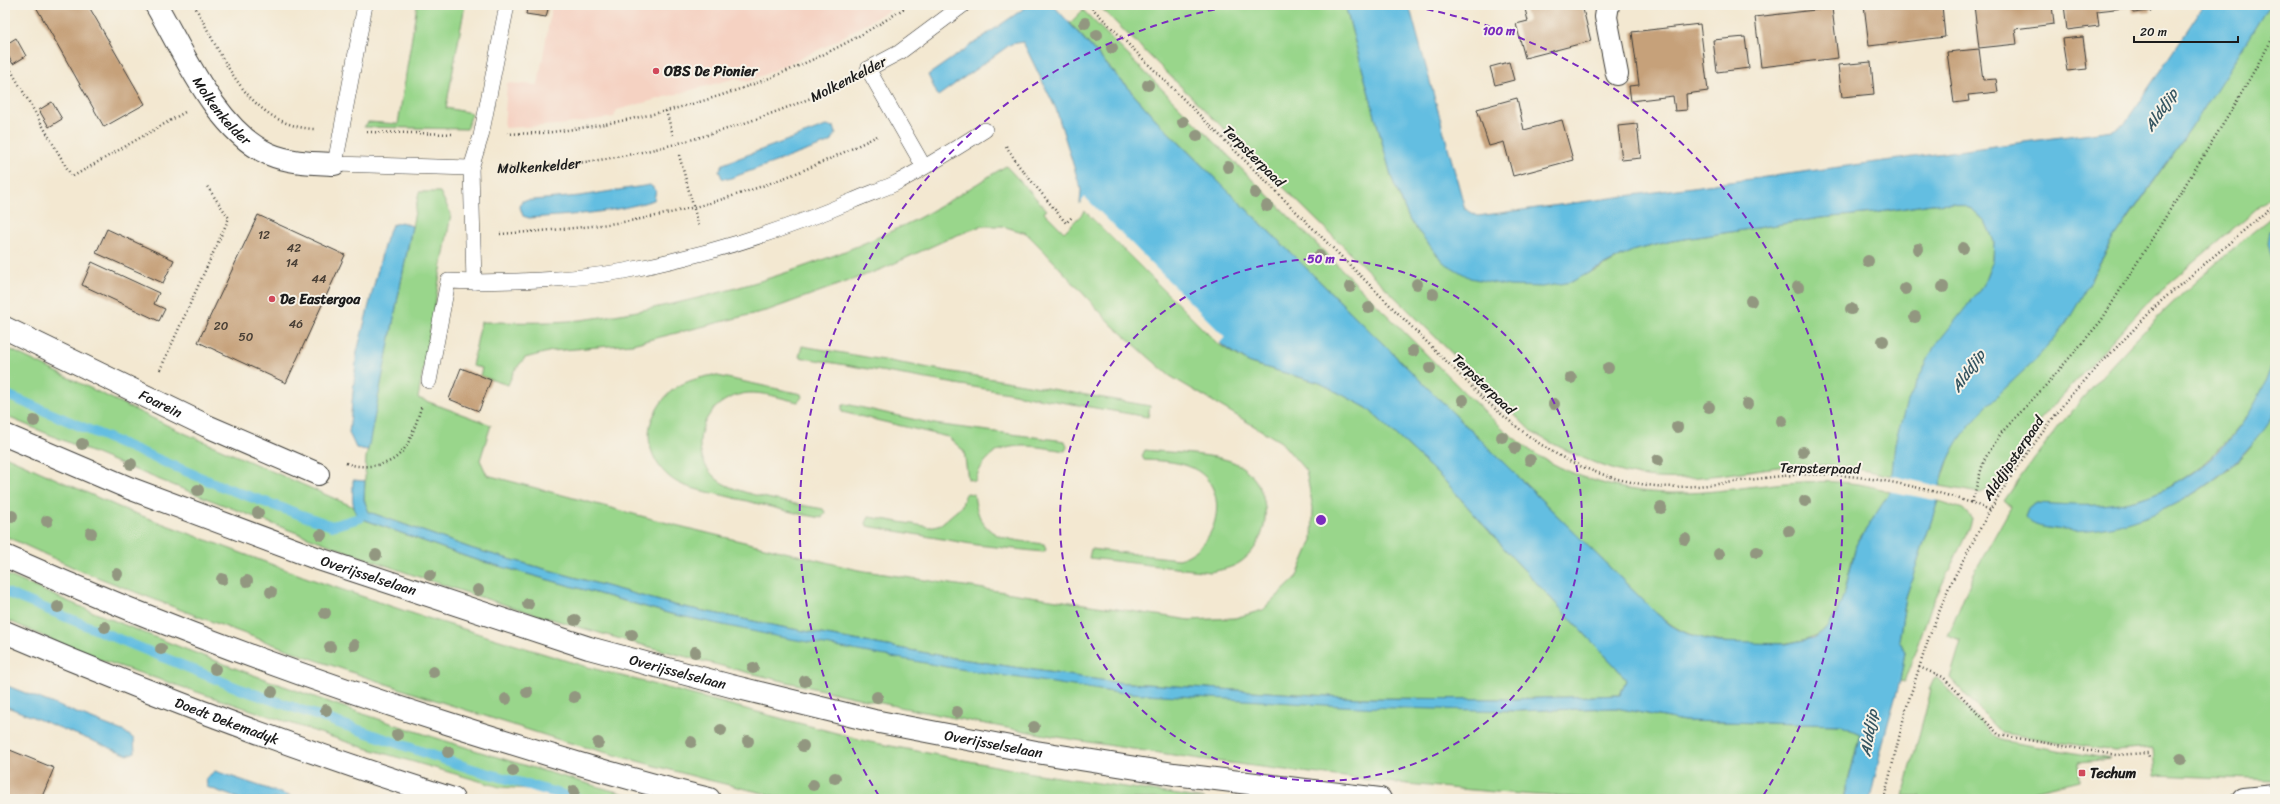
<svg xmlns="http://www.w3.org/2000/svg" width="2280" height="804" viewBox="0 0 2280 804" font-family="Sriracha,sans-serif">
	<style>
		.built { fill: #f5d2c2 }
		.green { fill: #99d68b; stroke: #5a7954 }
		.water { fill: #63bee1; stroke: #406d7e }
		.pier { fill: #f3e8d1 }
		.lines { fill: none; stroke-linecap: round; stroke-linejoin: round }
		.stream { stroke: #63bee1; stroke-width: 10 }
		.building { fill: #c6a17a }
		.lane-casing { stroke: #3c3b37; stroke-width: 16 }
		.street-casing { stroke: #3c3b37; stroke-width: 24 }
		.primary-casing { stroke: #3c3b37; stroke-width: 24 }
		.path { stroke: #3c3b37; stroke-width: 2.5; stroke-dasharray: 1 3; stroke-linecap: butt }
		.lane { stroke: #fff; stroke-width: 15 }
		.street { stroke: #fff; stroke-width: 22 }
		.primary { stroke: #fff; stroke-width: 22 }
		.tree { fill: #929780 }
		.ring { fill: none; stroke: #7b2cbf; stroke-width: 2; stroke-dasharray: 7 5 }
		.poi-dot { fill: #d1495b; stroke: #f7f3e8; stroke-width: 1.5 }
		.labels { text-anchor: middle; stroke-width: 4; stroke-linejoin: round; paint-order: stroke }
		.number-label { font-size: 12px; fill: #463d34 }
		.poi-label { font-size: 14px; font-weight: bold; fill: #1c1c1c; stroke: #f7f3e8; text-anchor: start }
		.street-label { font-size: 14px; fill: #1c1c1c; stroke: #f7f3e8 }
		.water-label { font-size: 15px; font-style: italic; fill: #355561; stroke: #f7f3e8 }
		.centre { fill: #7b2cbf; stroke: #f7f3e8; stroke-width: 2 }
		.ring-label { font-size: 12px; text-anchor: middle; font-weight: bold; fill: #7b2cbf; stroke: #f7f3e8; stroke-width: 4; stroke-linejoin: round; paint-order: stroke }
	</style>
	<rect width="100%" height="100%" fill="#f7f3e8"/>
	<filter id="ink" filterUnits="userSpaceOnUse"><feTurbulence type="fractalNoise" baseFrequency=".025" numOctaves="2"/><feDisplacementMap in="SourceGraphic" scale="8" xChannelSelector="R" yChannelSelector="G"/><feConvolveMatrix kernelMatrix="1 2 1 2 8 2 1 2 1" color-interpolation-filters="sRGB"/></filter>
	<filter id="wash" filterUnits="userSpaceOnUse"><feTurbulence type="fractalNoise" baseFrequency=".012" numOctaves="4" result="noise"/><feDisplacementMap in="SourceGraphic" scale="16" xChannelSelector="R" yChannelSelector="G"/><feGaussianBlur stdDeviation="0.9" result="paint"/><feColorMatrix in="noise" values="0 0 0 0 0 0 0 0 0 0 0 0 0 0 0 0 0 1.4 0 .05"/><feComposite in="paint" operator="in"/></filter>
	<g filter="url(#wash)">
		<rect width="100%" height="100%" fill="#f3e8d1"/>
		<polygon class="built" points="552,5 898,5 827,46 748,82 736,78 617,110 614,117 560,125 504,128 507,83 538,85"/>
		<g class="green">
			<polygon points="417,5 465,5 446,108 472,113 467,129 364,127 368,122 398,124"/>
			<path d="M1098,5H1345L1392,179L1410,221L1443,262L1595,271L1632,251L1672,241L1821,218L1874,213L1931,204L1954,203L1972,209L1985,221L1994,241L1993,260L1983,286L1968,305L1894,461L1892,476C1860,469 1829,463 1796,465C1752,469 1700,481 1657,478C1613,475 1570,453 1533,433Z"/>
			<polygon points="2269,5 2275,5 2275,193 2154,296 2037,423 1994,487 1980,493 1940,486 1949,458 1960,436 1984,409 2037,356 2066,324 2111,243 2190,130"/>
			<path d="M1083,10L1465,393C1484,411 1503,430 1524,446C1568,478 1628,495 1682,493C1707,493 1732,489 1757,486C1800,481 1849,477 1890,492C1885,501 1881,510 1875,519C1868,527 1860,535 1856,546C1847,573 1847,603 1829,626C1807,653 1718,646 1689,634C1676,629 1666,621 1656,613L1161,125L1070,23Z"/>
			<path d="M1006,166L1047,210L1044,212L1064,232L1085,211L1218,344L1250,363L1320,383L1367,408L1445,481L1510,555L1616,667L1626,680L1620,695L1514,699L1358,698L1114,682L954,658L782,627L674,605L473,549L369,512L364,500L366,458L419,192H440L451,214L418,398L491,425L480,460L487,475L675,525L858,570L1190,620L1235,618L1263,610L1296,578L1312,540L1313,508L1306,471L1281,442L1170,376L1112,325L1045,252L1026,233L1002,226H981L950,238L882,269L769,310L632,344L552,351L525,358L514,371L508,385L480,376L482,368L472,366L481,322C519,322 558,324 595,318C705,302 815,269 915,220C946,204 976,184 1006,166Z"/>
			<path d="M2275,214V230L2270,231C2275,270 2279,312 2275,352C2272,380 2253,411 2235,432C2192,481 2150,506 2083,506C2067,506 2051,504 2035,503L2029,507L2025,517C2039,530 2061,530 2080,529C2139,526 2196,500 2239,459C2254,445 2264,427 2275,410V780L2155,775L2153,748L2115,751L2002,733L1950,678L1961,641L1948,636L1974,573L2011,507L2004,501C2078,391 2171,297 2275,214Z"/>
			<polygon points="802,346 1150,406 1148,417 799,357"/>
			<path d="M5,347L175,429L354,507L360,518L470,558L671,614L1113,692L1515,711L1616,708L1684,721L1840,725L1860,734L1844,797L1819,799C1750,799 1681,802 1612,799C1506,795 1400,784 1294,771C997,736 700,672 416,576C277,528 140,473 5,416Z"/>
			<path d="M713,375L801,394L802,397L798,402C779,398 756,389 738,395C699,406 686,454 718,480C734,494 801,505 823,509L825,512L822,518C791,513 761,504 730,497C715,493 698,491 683,485C657,475 640,441 654,415C668,387 683,381 713,375Z"/>
			<path d="M846,404L934,424L1065,441L1067,447L1065,451C1028,445 990,436 975,481L968,479L964,451L948,437L842,412V406Z"/>
			<path d="M1145,450C1169,453 1220,453 1239,465C1274,486 1273,538 1242,561C1233,568 1221,570 1210,572L1089,558L1091,549L1178,559C1216,550 1232,494 1198,471C1182,461 1162,461 1144,460L1142,456Z"/>
			<polygon points="5,456 121,508 308,578 405,611 584,666 870,742 1032,773 1205,799 788,799 704,779 563,741 410,692 313,659 194,615 79,570 5,536"/>
			<path d="M966,493L974,494C979,540 1005,539 1044,544L1046,550L1043,552L977,545L867,526L866,523L869,517L930,527L941,524L961,507Z"/>
			<polygon points="1938,501 1963,509 1972,519 1969,529 1932,605 1904,682 1900,681 1905,652 1899,640 1906,597"/>
			<path d="M5,574C212,666 425,740 643,799H568L529,789L500,787L362,747L83,654L5,619Z"/>
			<polygon points="1937,678 1996,738 2004,741 2111,759 2079,762 2080,780 2001,799 1921,799 1921,796 1903,796 1931,690 1929,690 1934,679"/>
		</g>
		<g class="water">
			<path d="M1029,5L1054,6L1161,125L1656,613L1673,627L1688,634L1717,642L1785,644L1814,638L1828,627L1836,614L1845,592L1856,545L1890,492L1895,443L1906,405L1934,347L1983,286L1993,260L1994,241L1985,221L1972,209L1954,203L1931,204L1874,213L1821,218L1672,241L1632,251L1571,282L1542,287L1509,286L1470,278L1443,262L1410,221L1392,179L1345,5H1409L1465,209L1478,216L2113,130L2125,123L2204,5H2269C2243,47 2217,89 2190,130C2164,167 2137,204 2112,242C2095,268 2083,298 2066,323C2024,385 1945,418 1938,501L1906,597L1899,640L1905,652L1900,681L1885,734L1870,799H1844L1860,734L1840,725L1684,721L1616,708L1515,711L1358,707L1113,692L953,668L780,637L671,614L470,558L360,518C350,507 353,494 353,480L365,481L364,500L369,512L473,549L674,605L782,627L954,658L1114,682L1358,698L1514,699L1620,695L1626,680L1616,667L1510,555L1445,481L1367,408L1320,383L1250,363L1222,345L1080,204L1081,190L1056,109L1023,42L1011,44L938,96L928,75Z"/>
			<polygon points="826,126 834,127 836,133 831,142 728,179 722,178 719,171 723,164"/>
			<path d="M650,185L656,190L654,200C613,213 572,215 529,218L523,216L520,207L522,201L580,196Z"/>
			<polygon points="401,222 412,226 368,450 356,448 349,433 357,352 386,238 392,225"/>
			<polygon points="2275,230 2275,270 2268,243 2270,231"/>
			<path d="M2275,352C2275,365 2278,400 2275,410C2272,422 2259,436 2251,445C2207,496 2125,539 2055,529C2043,527 2033,527 2025,517L2029,507L2035,503C2061,504 2085,507 2111,504C2191,496 2257,428 2275,352Z"/>
			<polygon points="5,685 125,732 134,739 135,752 128,755 5,706"/>
			<polygon points="215,771 298,799 240,799 207,787 206,778"/>
		</g>
		<g class="pier">
			<polygon points="1085,197 1225,337 1219,344 1079,205"/>
			<polygon points="1890,475 1942,487 1940,501 1888,491"/>
		</g>
		<g class="lines">
			<g class="stream">
				<polyline points="5,394 223,487 332,526 360,518"/>
				<polyline points="5,592 240,689 472,769 578,799"/>
			</g>
		</g>
		<g id="blocks">
			<g class="building">
				<polygon points="35,5 88,5 145,104 104,127"/>
				<polygon points="528,5 549,5 546,17 526,14"/>
				<polygon points="1524,5 1582,5 1591,41 1525,58 1516,24 1528,21"/>
				<polygon points="1864,5 1942,5 1945,37 1869,46"/>
				<polygon points="1974,5 2052,5 2054,24 2015,29 2017,44 1979,48"/>
				<polygon points="2064,5 2150,5 2151,11 2133,13 2132,7 2097,11 2099,26 2067,30"/>
				<polygon points="1832,8 1838,58 1761,67 1755,17"/>
				<polygon points="1700,24 1708,91 1686,94 1687,110 1675,111 1673,96 1631,101 1629,86 1639,85 1632,32"/>
				<polygon points="1745,37 1749,68 1717,72 1713,40"/>
				<polygon points="2083,37 2087,69 2067,71 2062,39"/>
				<polygon points="16,38 26,56 13,64 5,51 5,45"/>
				<polygon points="1979,49 1983,80 1996,79 1998,92 1968,95 1969,101 1954,103 1947,52"/>
				<polygon points="1509,62 1514,80 1495,85 1490,67"/>
				<polygon points="1871,62 1874,94 1842,97 1838,65"/>
				<polygon points="1517,98 1524,130 1562,120 1573,160 1513,176 1504,142 1489,146 1477,109"/>
				<polygon points="52,102 62,119 49,127 39,110"/>
				<polygon points="1637,124 1641,158 1622,160 1618,126"/>
				<polygon points="258,215 345,255 286,383 198,342"/>
				<polygon points="107,229 174,260 163,283 96,253"/>
				<polygon points="92,262 159,293 154,304 165,309 159,321 82,285"/>
				<polygon points="461,368 491,380 479,411 449,399"/>
				<polygon points="5,748 54,768 41,799 5,799"/>
			</g>
		</g>
	</g>
	<g filter="url(#ink)">
		<use href="#blocks" fill-opacity="0" stroke="#3c3b37" stroke-width="1"/>
		<g class="lines">
			<g class="lane-casing">
				<g id="lane">
					<polyline points="365,5 335,164 471,168"/>
					<path d="M507,5L481,136L471,168L474,282C524,281 575,280 624,271C703,256 778,233 852,201C866,195 880,190 894,184C925,168 955,149 985,130"/>
					<polyline points="924,167 868,69 900,52 963,5"/>
					<polyline points="429,381 448,281 474,282"/>
				</g>
			</g>
			<g class="street-casing">
				<g id="street">
					<path id="s2" d="M156,5C184,53 217,131 269,154C290,163 313,163 335,164"/>
					<polyline points="1608,5 1606,17 1617,74"/>
					<path id="s3" d="M5,328L207,426L318,474"/>
					<path id="s4" d="M5,632C152,695 301,751 453,799"/>
				</g>
			</g>
			<g class="primary-casing">
				<g id="primary">
					<path id="s5" d="M5,435L129,488L316,558L589,648L731,686L874,721L1036,752L1174,774L1380,799"/>
					<path d="M5,556C150,621 299,676 450,724C536,751 622,778 709,799"/>
					<polyline points="2243,799 2275,796"/>
				</g>
			</g>
			<g class="path">
				<path d="M194,5C223,56 247,125 314,129"/>
				<path d="M1089,5L1483,398C1532,442 1570,470 1636,483C1686,494 1745,478 1795,475C1850,470 1940,489 1990,510"/>
				<polyline points="5,60 72,177 185,112"/>
				<polyline points="666,111 673,135"/>
				<polyline points="367,132 454,134"/>
				<path d="M507,134C522,133 538,134 552,132C679,116 803,77 909,5"/>
				<polyline points="1006,146 1019,166 1066,223 1073,216"/>
				<polyline points="679,155 699,227"/>
				<path id="s1" d="M498,168C619,168 735,132 846,83"/>
				<path d="M500,234C541,231 582,228 623,222C712,208 797,177 877,136"/>
				<polyline points="160,370 229,218 206,185"/>
				<path d="M346,463C356,467 366,467 377,465C408,461 413,431 422,405"/>
				<polyline points="1972,502 1984,460 2002,432 2048,383 2101,321 2233,108 2275,34"/>
				<polyline points="1919,667 1943,677 1999,735 2116,755 2148,753 2149,757"/>
				<polyline points="1884,799 1906,709 1928,640 1949,587 1990,510 2019,464 2069,397 2160,302 2275,204"/>
			</g>
			<use href="#lane" class="lane"/>
			<use href="#street" class="street"/>
			<use href="#primary" class="primary"/>
		</g>
		<g class="tree">
			<circle cx="1085" cy="23" r="6"/>
			<circle cx="1097" cy="35" r="6"/>
			<circle cx="1112" cy="48" r="6"/>
			<circle cx="1148" cy="85" r="6"/>
			<circle cx="1183" cy="122" r="6"/>
			<circle cx="1197" cy="136" r="6"/>
			<circle cx="1228" cy="167" r="6"/>
			<circle cx="1255" cy="193" r="6"/>
			<circle cx="1267" cy="206" r="6"/>
			<circle cx="1963" cy="248" r="6"/>
			<circle cx="1918" cy="249" r="6"/>
			<circle cx="1319" cy="256" r="6"/>
			<circle cx="1868" cy="261" r="6"/>
			<circle cx="1417" cy="284" r="6"/>
			<circle cx="1350" cy="287" r="6"/>
			<circle cx="1798" cy="287" r="6"/>
			<circle cx="1943" cy="287" r="6"/>
			<circle cx="1905" cy="289" r="6"/>
			<circle cx="1433" cy="294" r="6"/>
			<circle cx="1751" cy="301" r="6"/>
			<circle cx="1369" cy="308" r="6"/>
			<circle cx="1851" cy="309" r="6"/>
			<circle cx="1915" cy="317" r="6"/>
			<circle cx="1883" cy="341" r="6"/>
			<circle cx="1413" cy="351" r="6"/>
			<circle cx="1430" cy="368" r="6"/>
			<circle cx="1608" cy="368" r="6"/>
			<circle cx="1571" cy="378" r="6"/>
			<circle cx="1463" cy="400" r="6"/>
			<circle cx="1554" cy="404" r="6"/>
			<circle cx="1747" cy="404" r="6"/>
			<circle cx="1709" cy="407" r="6"/>
			<circle cx="34" cy="421" r="6"/>
			<circle cx="1782" cy="421" r="6"/>
			<circle cx="1677" cy="427" r="6"/>
			<circle cx="1502" cy="437" r="6"/>
			<circle cx="82" cy="444" r="6"/>
			<circle cx="1515" cy="448" r="6"/>
			<circle cx="1803" cy="452" r="6"/>
			<circle cx="1530" cy="460" r="6"/>
			<circle cx="1658" cy="460" r="6"/>
			<circle cx="131" cy="464" r="6"/>
			<circle cx="198" cy="490" r="6"/>
			<circle cx="1805" cy="501" r="6"/>
			<circle cx="1661" cy="508" r="6"/>
			<circle cx="258" cy="513" r="6"/>
			<circle cx="12" cy="516" r="6"/>
			<circle cx="47" cy="521" r="6"/>
			<circle cx="1789" cy="531" r="6"/>
			<circle cx="91" cy="533" r="6"/>
			<circle cx="321" cy="535" r="6"/>
			<circle cx="1685" cy="539" r="6"/>
			<circle cx="1757" cy="552" r="6"/>
			<circle cx="1719" cy="554" r="6"/>
			<circle cx="376" cy="555" r="6"/>
			<circle cx="117" cy="574" r="6"/>
			<circle cx="430" cy="575" r="6"/>
			<circle cx="222" cy="579" r="6"/>
			<circle cx="247" cy="581" r="6"/>
			<circle cx="478" cy="590" r="6"/>
			<circle cx="271" cy="592" r="6"/>
			<circle cx="528" cy="604" r="6"/>
			<circle cx="58" cy="607" r="6"/>
			<circle cx="325" cy="613" r="6"/>
			<circle cx="575" cy="620" r="6"/>
			<circle cx="105" cy="627" r="6"/>
			<circle cx="632" cy="635" r="6"/>
			<circle cx="354" cy="645" r="6"/>
			<circle cx="330" cy="647" r="6"/>
			<circle cx="161" cy="649" r="6"/>
			<circle cx="695" cy="652" r="6"/>
			<circle cx="753" cy="668" r="6"/>
			<circle cx="215" cy="669" r="6"/>
			<circle cx="433" cy="672" r="6"/>
			<circle cx="805" cy="681" r="6"/>
			<circle cx="272" cy="692" r="6"/>
			<circle cx="527" cy="692" r="6"/>
			<circle cx="574" cy="697" r="6"/>
			<circle cx="877" cy="697" r="6"/>
			<circle cx="506" cy="699" r="6"/>
			<circle cx="326" cy="710" r="6"/>
			<circle cx="957" cy="712" r="6"/>
			<circle cx="1034" cy="727" r="6"/>
			<circle cx="721" cy="730" r="6"/>
			<circle cx="397" cy="735" r="6"/>
			<circle cx="748" cy="741" r="6"/>
			<circle cx="691" cy="742" r="6"/>
			<circle cx="598" cy="743" r="6"/>
			<circle cx="803" cy="746" r="6"/>
			<circle cx="448" cy="752" r="6"/>
			<circle cx="2181" cy="759" r="6"/>
			<circle cx="513" cy="771" r="6"/>
			<circle cx="835" cy="778" r="6"/>
			<circle cx="813" cy="785" r="6"/>
			<circle cx="574" cy="791" r="6"/>
		</g>
	</g>
	<g class="ring">
		<circle cx="1321" cy="520" r="261"/>
		<path d="M879 796A521 521 0 0 1 1239 5M1403 5A521 521 0 0 1 1763 796"/>
	</g>
	<g class="poi-dot">
		<circle cx="656" cy="71" r="4"/>
		<circle cx="272" cy="299" r="4"/>
		<rect x="2078" y="769" width="8" height="8" rx="2"/>
	</g>
	<g class="labels">
		<g class="number-label">
			<text x="264" y="239">12</text>
			<text x="294" y="252">42</text>
			<text x="292" y="267">14</text>
			<text x="319" y="283">44</text>
			<text x="296" y="328">46</text>
			<text x="221" y="330">20</text>
			<text x="246" y="341">50</text>
		</g>
		<g class="poi-label">
			<text x="664" y="76">OBS De Pionier</text>
			<text x="280" y="304">De Eastergoa</text>
			<text x="2090" y="778">Techum</text>
		</g>
		<g class="street-label">
			<text transform="translate(848 79) rotate(-27)" y="5">Molkenkelder</text>
			<text dy="5" stroke="none"><textPath href="#s2" startOffset="125">Molkenkelder</textPath></text>
			<text transform="translate(1254 156) rotate(45)" y="5">Terpsterpaad</text>
			<text dy="5" stroke="none"><textPath href="#s1" startOffset="41">Molkenkelder</textPath></text>
			<text transform="translate(1484 384) rotate(44)" y="5">Terpsterpaad</text>
			<text dy="5" stroke="none"><textPath href="#s3" startOffset="173">Foarein</textPath></text>
			<text transform="translate(2013 458) rotate(-56)" y="5">Alddjipsterpaad</text>
			<text transform="translate(1820 468) rotate(1)" y="5">Terpsterpaad</text>
			<text dy="5" stroke="none"><textPath href="#s5" startOffset="390">Overijsselselaan</textPath></text>
			<text dy="5" stroke="none"><textPath href="#s5" startOffset="714">Overijsselselaan</textPath></text>
			<text dy="5" stroke="none"><textPath href="#s4" startOffset="239">Doedt Dekemadyk</textPath></text>
			<text dy="5" stroke="none"><textPath href="#s5" startOffset="1038">Overijsselselaan</textPath></text>
		</g>
		<g class="water-label">
			<text transform="translate(2161 110) rotate(-56)" y="5">Alddjip</text>
			<text transform="translate(1968 371) rotate(-55)" y="5">Alddjip</text>
			<text transform="translate(1869 733) rotate(-81)" y="5">Alddjip</text>
		</g>
	</g>
	<circle cx="1321" cy="520" r="6" class="centre"/>
	<g class="ring-label">
		<text x="1499" y="35">100 m</text>
		<text x="1321" y="263">50 m</text>
	</g>
	<rect width="2280" height="804" fill="none" stroke="#f7f3e8" stroke-width="20"/>
	<path d="M2134 36v6h104v-6" fill="none" stroke="#1c1c1c" stroke-width="2"/>
	<text x="2140" y="36" font-size="12" fill="#1c1c1c" stroke="#f7f3e8" stroke-width="3" paint-order="stroke">20 m</text>
</svg>
